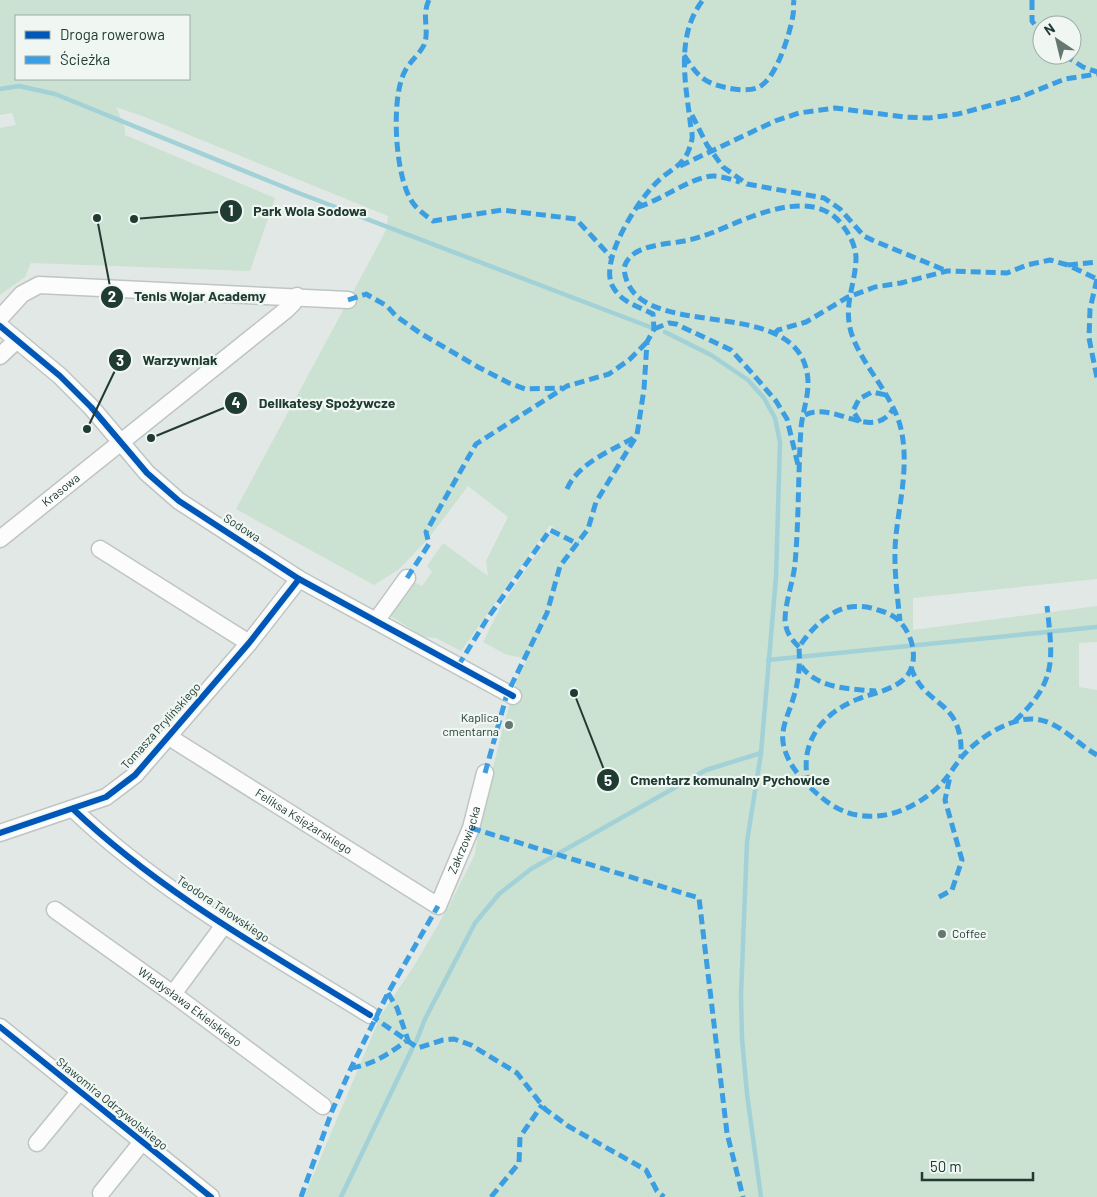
<svg xmlns="http://www.w3.org/2000/svg" width="1097" height="1197" viewBox="0 0 1097 1197" font-family="Barlow,sans-serif">
	<style>
		.green { fill: #cbe1d1; fill-rule: evenodd }
		.lines { fill: none; stroke-linecap: round; stroke-linejoin: round }
		.stream { stroke: #a2d2d7; stroke-width: 4.5 }
		.minor-casing { stroke: #bfc5c2; stroke-width: 19 }
		.minor { stroke: #fbfcfb; stroke-width: 16 }
		.quiet { stroke: #3c9ee2; stroke-width: 5; stroke-dasharray: 10 5; stroke-linecap: butt }
		.cycleway-casing { stroke: #f0f7f3; stroke-width: 9 }
		.cycleway { stroke: #0057b8; stroke-width: 6 }
		.poi-dot { fill: #647871; stroke: #f0f7f3; stroke-width: 2 }
		.labels { text-anchor: middle; stroke-width: 4.5; stroke-linejoin: round; paint-order: stroke }
		.street-label { font-size: 12px; fill: #203b32; stroke: #f0f7f3 }
		.poi-label { font-size: 12px; fill: #203b32; stroke: #f0f7f3; text-anchor: end }
		.leader { fill: none; stroke: #203b32; stroke-width: 2 }
		.callout-dot { fill: #203b32; stroke: #f0f7f3; stroke-width: 2 }
		.mark-label { font-size: 15px; text-anchor: middle; font-weight: bold; fill: #fff }
		.callout-label { font-size: 14px; text-anchor: middle; font-weight: bold; fill: #203b32; stroke: #f0f7f3; stroke-width: 4.5; stroke-linejoin: round; paint-order: stroke }
	</style>
	<rect width="100%" height="100%" fill="#e2e8e5"/>
	<path class="green" d="M0,0H1097V579L913,598V630L1097,606V642L1079,643V687L1097,690V1197H304L381,1015L414,966L449,906L475,854L481,817L502,731L510,703L516,691V681L527,659L505,654L483,642L500,608L554,528L550,525L461,651L436,638L424,637L389,615L414,582L422,586L432,572L427,566L443,543L488,576L486,561L508,517L468,486L428,539L398,570L374,585L236,509L381,240L387,228L388,216L145,117L116,107L125,128V135L275,198L250,271L31,263L25,277L0,295V128L16,125L12,113L0,115ZM16,16H189V79H16ZM1042,25H1072V55H1042Z"/>
	<g class="lines">
		<g class="stream">
			<polyline points="0,89 19,86 55,94 296,192 650,327"/>
			<polyline points="665,332 711,355 748,380 764,398 775,418 780,442 776,577 761,753 747,842 741,995 742,1038 747,1094 761,1197"/>
			<polyline points="768,660 1097,627"/>
			<polyline points="416,1042 425,1019 475,923 499,894 531,869 706,770 761,753"/>
			<polyline points="341,1197 412,1049"/>
		</g>
		<g class="minor-casing">
			<g id="minor">
				<polyline points="0,318 22,294 39,285 348,300"/>
				<polyline points="0,326 60,376 91,407 147,473 179,501 299,579 513,696"/>
				<polyline points="0,356 17,340"/>
				<path id="s1" d="M0,539L286,310L293,303L297,296"/>
				<polyline points="100,549 249,643"/>
				<polyline points="376,621 407,578"/>
				<path id="s2" d="M169,737L438,906L471,828L485,773"/>
				<path d="M73,809C160,892 268,952 370,1015"/>
				<polyline points="0,833 106,797 135,775 249,643 299,579"/>
				<path id="s3" d="M55,910L173,994L323,1106"/>
				<polyline points="173,994 224,925"/>
				<polyline points="0,1027 211,1197"/>
				<polyline points="37,1143 79,1092"/>
				<polyline points="101,1193 142,1142"/>
			</g>
		</g>
		<use href="#minor" class="minor"/>
		<g class="quiet">
			<path d="M429,0C421,16 430,30 424,45C419,55 409,62 404,73C391,100 395,174 411,200C416,209 424,214 433,221L502,210L576,219L611,257"/>
			<polyline points="1032,0 1032,21 1042,34"/>
			<path d="M684,55C698,77 704,83 728,88C736,90 751,91 759,87C776,79 790,34 793,15C794,10 793,5 794,0"/>
			<polyline points="1064,55 1083,67 1097,72"/>
			<polyline points="692,115 707,145 723,167 747,184 824,198 840,209 864,236 872,240 947,271"/>
			<polyline points="680,166 775,121 799,113 835,108 904,117 929,118 958,114 1018,98 1065,79 1097,74"/>
			<path d="M638,207C661,200 686,181 706,177C717,174 729,179 740,182"/>
			<polyline points="1068,265 1097,262"/>
			<polyline points="1097,279 1090,309 1089,338 1097,378"/>
			<polyline points="348,300 366,294 387,306 396,316 420,333 478,367 509,383 525,389 562,388"/>
			<polyline points="654,329 669,323 676,324 731,350 752,373 776,401 787,419 798,465"/>
			<polyline points="774,334 778,330 806,322 848,297 875,287 901,283 947,271 1007,273 1027,265 1050,260 1068,265 1097,279"/>
			<path d="M805,415C834,400 872,443 893,409"/>
			<polyline points="860,422 853,411 859,399 872,392 886,395"/>
			<path d="M567,489C578,463 611,451 635,437"/>
			<polyline points="407,578 429,544 426,532 476,444 567,386 609,374 629,360 647,342"/>
			<path d="M799,647C791,639 786,632 785,621C785,602 793,583 795,564C799,519 798,473 801,428C803,407 812,390 806,368C786,293 630,345 624,268C630,243 669,245 689,240C698,238 706,235 714,232C750,217 814,185 843,226C850,235 855,245 856,257C856,284 843,303 851,332C861,365 893,394 901,429C909,464 900,500 896,535C893,564 897,592 900,621"/>
			<polyline points="458,666 487,619 550,530 578,544"/>
			<path d="M801,666C818,689 850,689 876,691"/>
			<path d="M911,667C924,709 964,697 961,758"/>
			<path d="M1015,721C1057,681 1053,661 1047,606"/>
			<path d="M485,773L507,694L547,613L560,566L588,529L596,502L637,435L644,389L647,342L654,329L653,314C638,306 622,303 613,287C598,262 637,202 655,184C672,166 686,168 692,139C693,133 690,126 690,120C685,81 676,34 703,0"/>
			<path d="M809,785C798,745 820,714 858,699C873,693 890,691 903,680C920,666 914,637 901,623C895,616 886,612 878,610C865,605 849,605 837,611C821,619 809,632 799,647C800,665 799,681 793,699C789,713 781,727 783,742C786,764 805,784 821,797C858,829 904,818 937,788C947,779 953,768 961,758C975,741 999,725 1021,720C1053,713 1072,741 1097,755"/>
			<polyline points="471,828 699,898 727,1133 743,1197"/>
			<polyline points="939,897 952,890 962,860 945,800 950,776"/>
			<polyline points="388,993 397,1008 409,1043"/>
			<polyline points="370,1015 418,1048 443,1040 454,1039 471,1045 517,1073 545,1109 568,1126 646,1170 657,1191 664,1197"/>
			<path d="M351,1068C372,1065 389,1054 406,1041"/>
			<polyline points="301,1197 332,1111 351,1068 388,993 438,906"/>
			<polyline points="491,1197 519,1163 520,1137 542,1105"/>
		</g>
		<g class="cycleway-casing">
			<g id="cycleway">
				<polyline points="0,326 60,376 91,407 147,473 179,501 299,579 513,696"/>
				<path d="M73,809C160,892 268,952 370,1015"/>
				<polyline points="0,833 106,797 135,775 249,643 299,579"/>
				<polyline points="0,1027 211,1197"/>
			</g>
		</g>
		<use href="#cycleway" class="cycleway"/>
	</g>
	<g class="poi-dot">
		<circle cx="509" cy="725" r="5"/>
		<circle cx="942" cy="934" r="5"/>
	</g>
	<g class="labels">
		<g class="street-label">
			<text dy="4" stroke="none"><textPath href="#s1" startOffset="78">Krasowa</textPath></text>
			<text transform="translate(242 528) rotate(33)" y="4">Sodowa</text>
			<text transform="translate(161 726) rotate(-48)" y="4">Tomasza Prylińskiego</text>
			<text dy="4" stroke="none"><textPath href="#s2" startOffset="159">Feliksa Księżarskiego</textPath></text>
			<text dy="4" stroke="none"><textPath href="#s2" startOffset="389">Zakrzowiecka</textPath></text>
			<text transform="translate(223 909) rotate(34)" y="4">Teodora Talowskiego</text>
			<text dy="4" stroke="none"><textPath href="#s3" startOffset="166">Władysława Ekielskiego</textPath></text>
			<text transform="translate(112 1104) rotate(39)" y="4">Sławomira Odrzywolskiego</text>
		</g>
		<g class="poi-label">
			<text x="499" y="722">Kaplica<tspan x="499" dy="14">cmentarna</tspan></text>
			<text x="952" y="938" text-anchor="start">Coffee</text>
		</g>
	</g>
	<path class="leader" d="M134 219L231 211M97 218L112 297M87 429L120 360M151 438L236 403M574 693L608 780"/>
	<g class="callout-dot">
		<circle cx="134" cy="219" r="5"/>
		<circle cx="97" cy="218" r="5"/>
		<circle cx="87" cy="429" r="5"/>
		<circle cx="151" cy="438" r="5"/>
		<circle cx="574" cy="693" r="5"/>
		<circle cx="231" cy="211" r="12"/>
		<circle cx="112" cy="297" r="12"/>
		<circle cx="120" cy="360" r="12"/>
		<circle cx="236" cy="403" r="12"/>
		<circle cx="608" cy="780" r="12"/>
	</g>
	<g class="mark-label">
		<text x="231" y="216">1</text>
		<text x="112" y="302">2</text>
		<text x="120" y="366">3</text>
		<text x="236" y="408">4</text>
		<text x="608" y="786">5</text>
	</g>
	<g class="callout-label">
		<text x="310" y="216">Park Wola Sodowa</text>
		<text x="200" y="301">Tenis Wojar Academy</text>
		<text x="180" y="365">Warzywniak</text>
		<text x="327" y="408">Delikatesy Spożywcze</text>
		<text x="730" y="785">Cmentarz komunalny Pychowice</text>
	</g>
	<rect x="15" y="15" width="175" height="65" fill="#f0f7f3" stroke="#9daca6"/>
	<rect x="25" y="31" width="25" height="8" fill="#0057b8" stroke="#9daca6"/>
	<text x="60" y="40" font-size="15" fill="#203b32">Droga rowerowa</text>
	<rect x="25" y="56" width="25" height="8" fill="#3c9ee2" stroke="#9daca6"/>
	<text x="60" y="65" font-size="15" fill="#203b32">Ścieżka</text>
	<g transform="translate(1057 40) rotate(325)"><circle r="24" fill="#f0f7f3" stroke="#9daca6"/>
	<path d="M0-4L9 19L0 12L-9 19Z" fill="#647871"/>
	<text y="-8" font-size="14" font-weight="bold" text-anchor="middle" fill="#203b32">N</text>
	</g>
	<path d="M922 1172v8h111v-8" fill="none" stroke="#203b32" stroke-width="2.5"/>
	<text x="930" y="1172" font-size="15" fill="#203b32" stroke="#f0f7f3" stroke-width="4" paint-order="stroke">50 m</text>
</svg>
